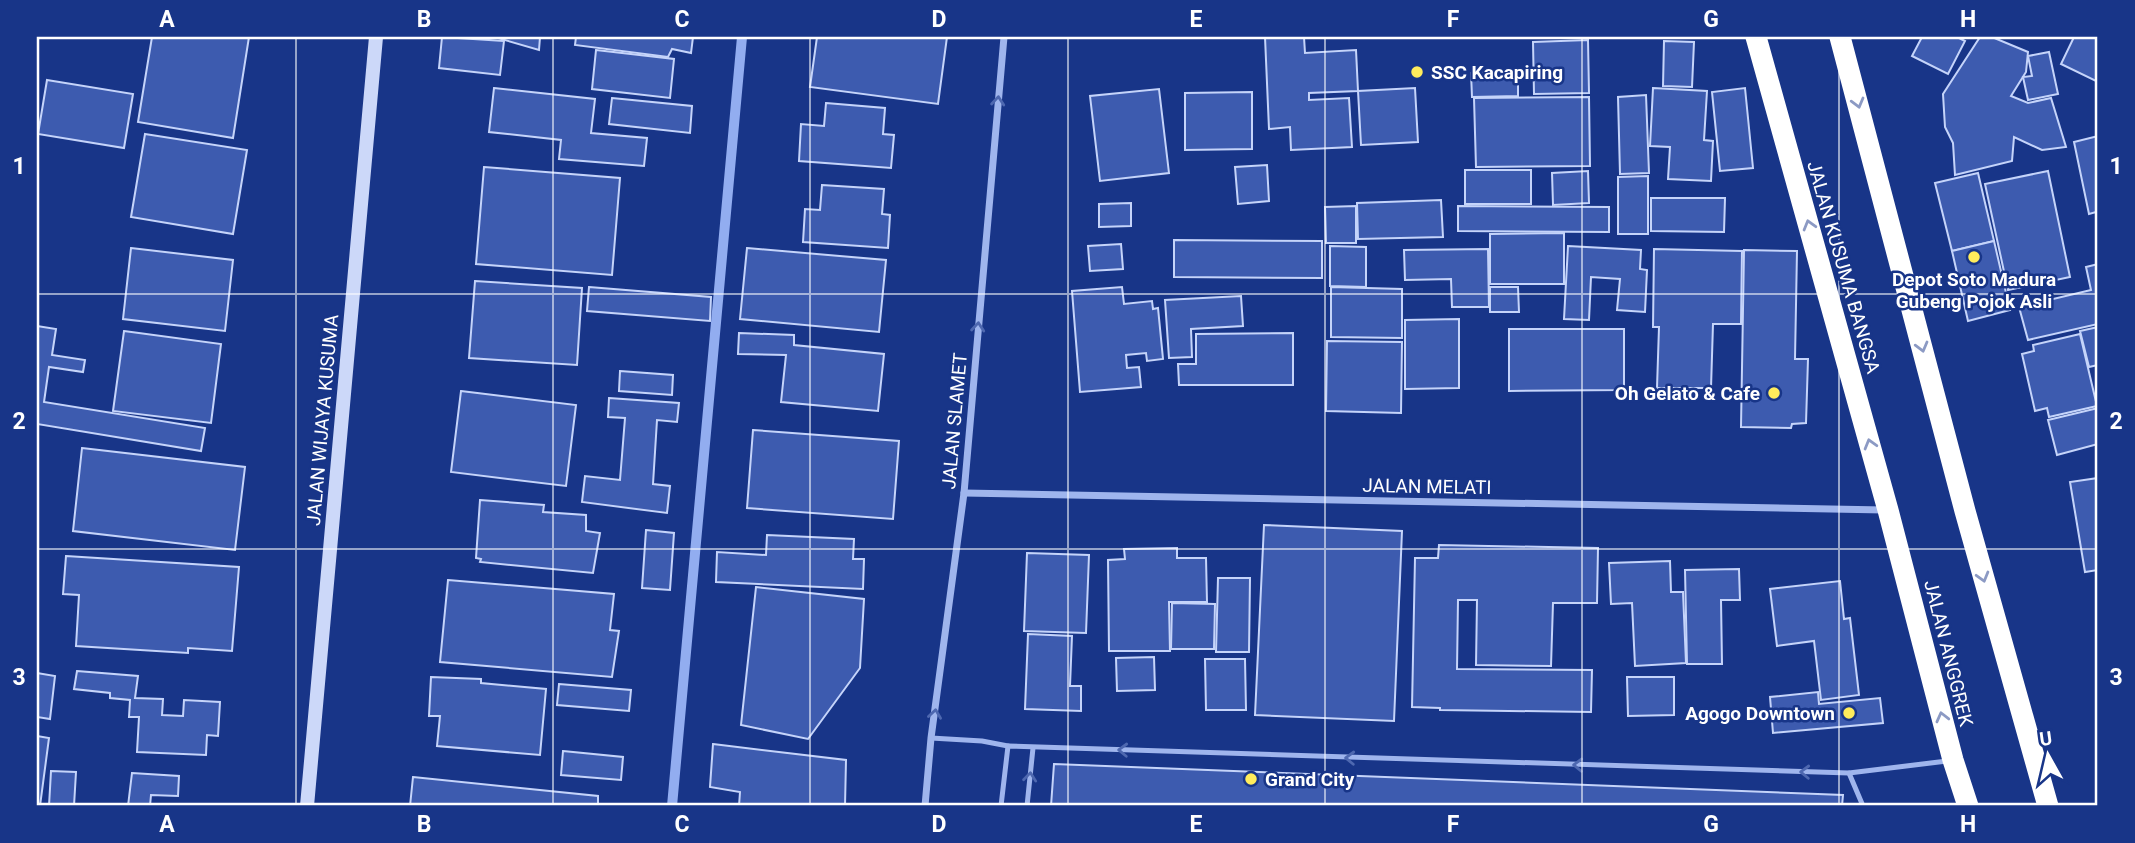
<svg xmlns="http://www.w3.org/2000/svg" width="2135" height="843" viewBox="0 0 2135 843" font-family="Roboto,sans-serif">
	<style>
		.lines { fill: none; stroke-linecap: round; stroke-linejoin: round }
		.stream { stroke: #92adf0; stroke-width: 10 }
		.building { fill: #3d5baf; stroke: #c5d4fa; stroke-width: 2 }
		.lane { stroke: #9fb5ed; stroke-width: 5 }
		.street { stroke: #9fb5ed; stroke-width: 7 }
		.secondary { stroke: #ccd8f9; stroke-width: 14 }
		.highway { stroke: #fff; stroke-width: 21 }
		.oneway { stroke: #4e68b0 }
		.oneway2 { stroke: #8c9ac4 }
		.grid { fill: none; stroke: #fff; stroke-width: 2; stroke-opacity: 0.55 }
		.poi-dot { fill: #ffec5c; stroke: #183588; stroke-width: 2.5 }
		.labels { text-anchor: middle; stroke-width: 5; stroke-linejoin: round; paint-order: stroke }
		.poi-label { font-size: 19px; font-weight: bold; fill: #fff; stroke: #183588; text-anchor: start }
		.street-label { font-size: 19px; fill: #fff; stroke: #183588 }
		.neatline { fill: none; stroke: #fff; stroke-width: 2.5 }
		.grid-label { font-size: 23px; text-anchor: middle; font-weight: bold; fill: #fff }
	</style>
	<rect width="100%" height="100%" fill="#183588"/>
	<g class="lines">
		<polyline class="stream" points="672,806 742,37"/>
	</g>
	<g class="building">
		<polygon points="152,37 249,37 233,138 138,122"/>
		<polygon points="442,37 504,41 500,75 439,68"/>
		<polygon points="498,37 540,37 539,50 498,38"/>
		<polygon points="576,37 693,37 691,53 672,49 668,57 575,45"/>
		<polygon points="817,37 947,37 938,104 810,87"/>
		<polygon points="1265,37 1304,37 1305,53 1356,50 1358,91 1309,93 1309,100 1349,98 1352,147 1291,150 1290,127 1269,129"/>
		<polygon points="1922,37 1957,37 1965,41 1948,74 1912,56"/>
		<polygon points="1980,37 1992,37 2028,52 2026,72 2011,96 2028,103 2051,98 2066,147 2042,150 2014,137 2012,161 1955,175 1953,143 1945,127 1943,94"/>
		<polygon points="2074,37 2098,37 2098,82 2061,64"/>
		<polygon points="1588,40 1589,93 1534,94 1533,42"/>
		<polygon points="1664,41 1694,42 1692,87 1663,86"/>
		<polygon points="596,50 674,59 670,98 592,89"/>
		<polygon points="2049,52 2058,94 2028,100 2023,77 2032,76 2028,56"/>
		<polygon points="1518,71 1518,96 1472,97 1471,73"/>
		<polygon points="47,80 133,94 124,148 38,134"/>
		<polygon points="494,88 595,99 591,133 647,138 644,166 559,159 561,140 489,132"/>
		<polygon points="1415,88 1418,142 1361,145 1358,91"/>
		<polygon points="1653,88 1707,91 1704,140 1713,141 1711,181 1668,179 1670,147 1650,146"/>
		<polygon points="1745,88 1753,168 1720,171 1712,92"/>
		<polygon points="1159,89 1169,173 1100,181 1090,96"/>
		<polygon points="1252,92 1252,149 1185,150 1185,93"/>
		<polygon points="1646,95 1649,173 1620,174 1618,97"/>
		<polygon points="1589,97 1590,166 1476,167 1474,98"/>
		<polygon points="612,98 692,106 690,133 609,124"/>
		<polygon points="826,103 885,108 883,134 894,135 891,168 799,161 801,124 824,126"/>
		<polygon points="145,134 247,150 233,234 131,217"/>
		<polygon points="2098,136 2098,219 2097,219 2096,212 2089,214 2074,142"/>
		<polygon points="1267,165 1269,201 1238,204 1235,167"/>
		<polygon points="484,167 620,178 612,275 476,264"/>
		<rect x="1465" y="170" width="66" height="34"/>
		<polygon points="1588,171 1589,203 1553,205 1552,173"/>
		<polygon points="2048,171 2070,277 2008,290 1985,184"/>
		<polygon points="1978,173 1994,241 1952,251 1935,183"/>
		<polygon points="1648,176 1648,234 1618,234 1618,177"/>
		<polygon points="822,185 884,189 882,214 890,215 888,248 803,242 805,209 820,210"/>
		<polygon points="1651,198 1725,198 1724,232 1651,231"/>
		<polygon points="1441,200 1443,237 1358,239 1357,203"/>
		<polygon points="1131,203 1131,226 1099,227 1099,204"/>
		<polygon points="1356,206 1356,243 1326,243 1325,207"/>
		<polygon points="1458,206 1609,207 1609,232 1458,231"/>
		<polygon points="1564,233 1564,284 1490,284 1490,234"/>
		<polygon points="1174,240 1322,241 1322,278 1174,277"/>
		<polygon points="1994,241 2010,310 1968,321 1952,251"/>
		<polygon points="1121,244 1123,269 1090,271 1088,246"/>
		<polygon points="1330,246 1366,247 1366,287 1330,286"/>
		<polygon points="1568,246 1641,250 1640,269 1647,270 1645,312 1617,310 1620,279 1591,277 1589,320 1564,319"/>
		<polygon points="131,248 233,260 225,331 123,319"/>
		<polygon points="747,248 886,260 879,332 740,319"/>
		<polygon points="1488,249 1489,307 1452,307 1451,279 1405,280 1404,250"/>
		<polygon points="1654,249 1742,251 1741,324 1713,324 1711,388 1657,388 1659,327 1653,327"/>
		<polygon points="1744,250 1797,251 1795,359 1808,359 1806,423 1792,424 1791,428 1741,427"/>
		<polygon points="2098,264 2098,324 2028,340 2019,307 2091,290 2086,267"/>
		<polygon points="475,281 582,288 577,365 469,358"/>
		<polygon points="589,287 711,297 710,321 587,311"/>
		<polygon points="1122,287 1124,304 1152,301 1153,309 1158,308 1163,359 1147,361 1146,353 1126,355 1127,368 1139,367 1141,387 1080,392 1072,291"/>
		<polygon points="1331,287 1402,289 1402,338 1331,337"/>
		<polygon points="1490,287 1518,287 1519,312 1490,312"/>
		<polygon points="1241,296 1243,326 1191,329 1192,357 1169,358 1165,300"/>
		<polygon points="1459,319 1459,388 1405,389 1405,320"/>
		<polygon points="37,326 56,329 52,355 85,360 83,372 49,367 44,402 205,428 201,451 37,424"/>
		<polygon points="2098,327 2098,365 2089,367 2080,331"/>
		<polygon points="1509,329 1624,329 1624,390 1509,391"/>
		<polygon points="124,331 221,344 211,423 113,411"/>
		<polygon points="739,333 794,335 794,345 884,354 878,411 781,402 786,355 738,354"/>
		<polygon points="1293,333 1293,385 1179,385 1178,364 1196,364 1196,334"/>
		<polygon points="2080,334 2097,406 2049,417 2047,408 2035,411 2022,354 2034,351 2033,345"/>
		<polygon points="1327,341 1402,342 1401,413 1326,411"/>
		<polygon points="620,371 673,375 672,395 619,391"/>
		<polygon points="461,391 576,405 566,486 451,472"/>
		<polygon points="609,398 679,403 677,422 657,420 653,484 670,486 667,513 582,502 585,476 620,480 625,418 608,417"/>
		<polygon points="2098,408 2098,444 2057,455 2048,420"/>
		<polygon points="753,430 899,441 893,519 747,508"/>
		<polygon points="82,448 245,467 235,550 73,531"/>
		<polygon points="2098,478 2098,570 2085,572 2070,482"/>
		<polygon points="480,500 544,505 543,512 586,515 586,531 600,533 593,573 480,562 481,559 476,558"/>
		<polygon points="1264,525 1402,531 1394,721 1255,715"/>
		<polygon points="646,530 674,533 670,590 642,588"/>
		<polygon points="767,535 854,539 853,559 864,559 863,589 716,582 717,552 766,555"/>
		<polygon points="1439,545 1598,548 1597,603 1553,603 1551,666 1476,665 1477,600 1458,600 1457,669 1592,670 1591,712 1440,710 1440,708 1412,707 1415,558 1438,558"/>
		<polygon points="1177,548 1177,558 1206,558 1207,602 1169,602 1170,651 1109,651 1108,560 1125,559 1124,549"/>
		<polygon points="1027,553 1089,555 1086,633 1024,631"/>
		<polygon points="66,556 239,567 232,651 188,648 188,653 76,646 79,595 63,594"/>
		<polygon points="1670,561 1671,592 1683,592 1686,663 1635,666 1632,603 1611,604 1609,563"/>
		<polygon points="1739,569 1740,600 1721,600 1722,664 1687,664 1685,570"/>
		<polygon points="1218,578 1250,578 1249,652 1216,652"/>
		<polygon points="448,580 614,594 610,630 619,631 612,677 440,662"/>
		<polygon points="1840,581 1844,619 1850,618 1859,695 1821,700 1814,641 1777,646 1770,589"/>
		<polygon points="756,587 864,599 860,668 808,739 741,725"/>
		<polygon points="1172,603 1215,604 1214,649 1171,649"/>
		<polygon points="1028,634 1072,636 1070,686 1081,686 1081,711 1025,709"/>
		<polygon points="1154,657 1155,690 1117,691 1116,658"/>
		<polygon points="1205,659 1245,659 1246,710 1206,710"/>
		<polygon points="77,671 138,676 135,698 163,699 162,715 183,716 184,700 220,702 218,736 207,735 206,755 137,752 139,717 129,717 130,700 110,698 110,693 74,689"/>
		<polygon points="37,673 55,676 50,719 37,717"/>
		<polygon points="431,677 481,679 481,683 546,689 540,755 437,746 440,716 429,716"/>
		<polygon points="1627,677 1674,677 1674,715 1628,716"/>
		<polygon points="559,684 631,690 629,711 557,705"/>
		<polygon points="1818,692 1819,704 1880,698 1883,723 1773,733 1770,697"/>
		<polygon points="37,736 49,738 40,806 37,806"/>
		<polygon points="713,744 846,760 845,806 739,806 740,792 710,787"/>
		<polygon points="563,751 623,757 621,780 561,775"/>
		<polygon points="1054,764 1843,795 1842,806 1051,806"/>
		<polygon points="51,771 76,772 74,806 49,806"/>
		<polygon points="132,773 179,776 178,796 151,795 150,806 128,806"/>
		<polygon points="413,777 598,796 598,806 410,806"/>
	</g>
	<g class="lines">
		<g class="lane">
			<polyline points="931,738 982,741 1008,746"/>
			<polyline points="1849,773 1863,806"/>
			<polyline points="1001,806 1008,746 1849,773 1947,761"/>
			<polyline points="1027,806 1033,748"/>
		</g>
		<g class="street">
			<polyline points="964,493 1884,510"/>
			<polyline points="925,806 931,738 964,493 1004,37"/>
		</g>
		<polyline class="secondary" points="307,806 376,37"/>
		<g class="highway">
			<polyline points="1756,37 1888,510 1953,760 1968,806"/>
			<polyline points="1840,37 1965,511 2048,806"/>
		</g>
	</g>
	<defs><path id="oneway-chevron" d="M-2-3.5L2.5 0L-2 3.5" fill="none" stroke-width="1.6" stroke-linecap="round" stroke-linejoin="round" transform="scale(1.75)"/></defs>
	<g class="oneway">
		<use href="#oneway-chevron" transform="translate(998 101) rotate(-85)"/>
		<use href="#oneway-chevron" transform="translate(978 327) rotate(-85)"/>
		<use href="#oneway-chevron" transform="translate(935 714) rotate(-82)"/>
		<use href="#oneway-chevron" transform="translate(1123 750) rotate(-178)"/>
		<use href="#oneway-chevron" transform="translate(1350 758) rotate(-178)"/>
		<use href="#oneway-chevron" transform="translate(1578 765) rotate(-178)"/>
		<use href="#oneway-chevron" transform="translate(1805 772) rotate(-178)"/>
		<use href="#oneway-chevron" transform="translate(1030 777) rotate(-84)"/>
	</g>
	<g class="oneway2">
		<use href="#oneway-chevron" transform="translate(1858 103) rotate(75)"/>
		<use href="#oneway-chevron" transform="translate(1809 225) rotate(-106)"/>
		<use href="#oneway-chevron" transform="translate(1922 347) rotate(75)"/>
		<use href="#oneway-chevron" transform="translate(1870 444) rotate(-106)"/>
		<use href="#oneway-chevron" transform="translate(1983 577) rotate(74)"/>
		<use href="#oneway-chevron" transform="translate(1942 717) rotate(-104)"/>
	</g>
	<path class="grid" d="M296,37V806M553,37V806M810,37V806M1068,37V806M1325,37V806M1582,37V806M1839,37V806M37,294H2098M37,549H2098"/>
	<g class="poi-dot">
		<circle cx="1417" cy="72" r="7"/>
		<circle cx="1974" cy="257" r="7"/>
		<circle cx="1774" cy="393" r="7"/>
		<circle cx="1849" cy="713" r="7"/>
		<circle cx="1251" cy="779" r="7"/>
	</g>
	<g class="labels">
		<g class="poi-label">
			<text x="1431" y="79">SSC Kacapiring</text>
			<text x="1974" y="286" text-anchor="middle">Depot Soto Madura<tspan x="1974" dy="22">Gubeng Pojok Asli</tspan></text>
			<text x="1760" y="400" text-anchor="end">Oh Gelato &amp; Cafe</text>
			<text x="1835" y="720" text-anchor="end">Agogo Downtown</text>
			<text x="1265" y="786">Grand City</text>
		</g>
		<g class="street-label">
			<text transform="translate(1844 267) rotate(74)" y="7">JALAN KUSUMA BANGSA</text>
			<text transform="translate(322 420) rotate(-85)" y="7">JALAN WIJAYA KUSUMA</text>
			<text transform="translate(954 421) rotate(-85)" y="7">JALAN SLAMET</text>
			<text transform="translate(1427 486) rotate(1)" y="7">JALAN MELATI</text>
			<text transform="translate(1949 653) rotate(76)" y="7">JALAN ANGGREK</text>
		</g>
	</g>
	<rect width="2135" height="843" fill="none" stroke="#183588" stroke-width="77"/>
	<g transform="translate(2048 755) rotate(352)" stroke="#183588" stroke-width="5" paint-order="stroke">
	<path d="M0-5L12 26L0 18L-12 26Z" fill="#ffffff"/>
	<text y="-10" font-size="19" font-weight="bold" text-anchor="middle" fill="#ffffff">U</text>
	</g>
	<rect x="38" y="38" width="2058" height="766" class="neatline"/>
	<g class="grid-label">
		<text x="167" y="27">A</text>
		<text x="424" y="27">B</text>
		<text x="682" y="27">C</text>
		<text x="939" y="27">D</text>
		<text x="1196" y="27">E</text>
		<text x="1453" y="27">F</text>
		<text x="1711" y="27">G</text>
		<text x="1968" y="27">H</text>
		<text x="19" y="174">1</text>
		<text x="2116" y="174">1</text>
		<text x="19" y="429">2</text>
		<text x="2116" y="429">2</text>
		<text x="19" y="685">3</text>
		<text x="2116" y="685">3</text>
		<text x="167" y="832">A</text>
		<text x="424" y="832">B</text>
		<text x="682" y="832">C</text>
		<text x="939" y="832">D</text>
		<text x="1196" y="832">E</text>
		<text x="1453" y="832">F</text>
		<text x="1711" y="832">G</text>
		<text x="1968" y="832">H</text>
	</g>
</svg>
